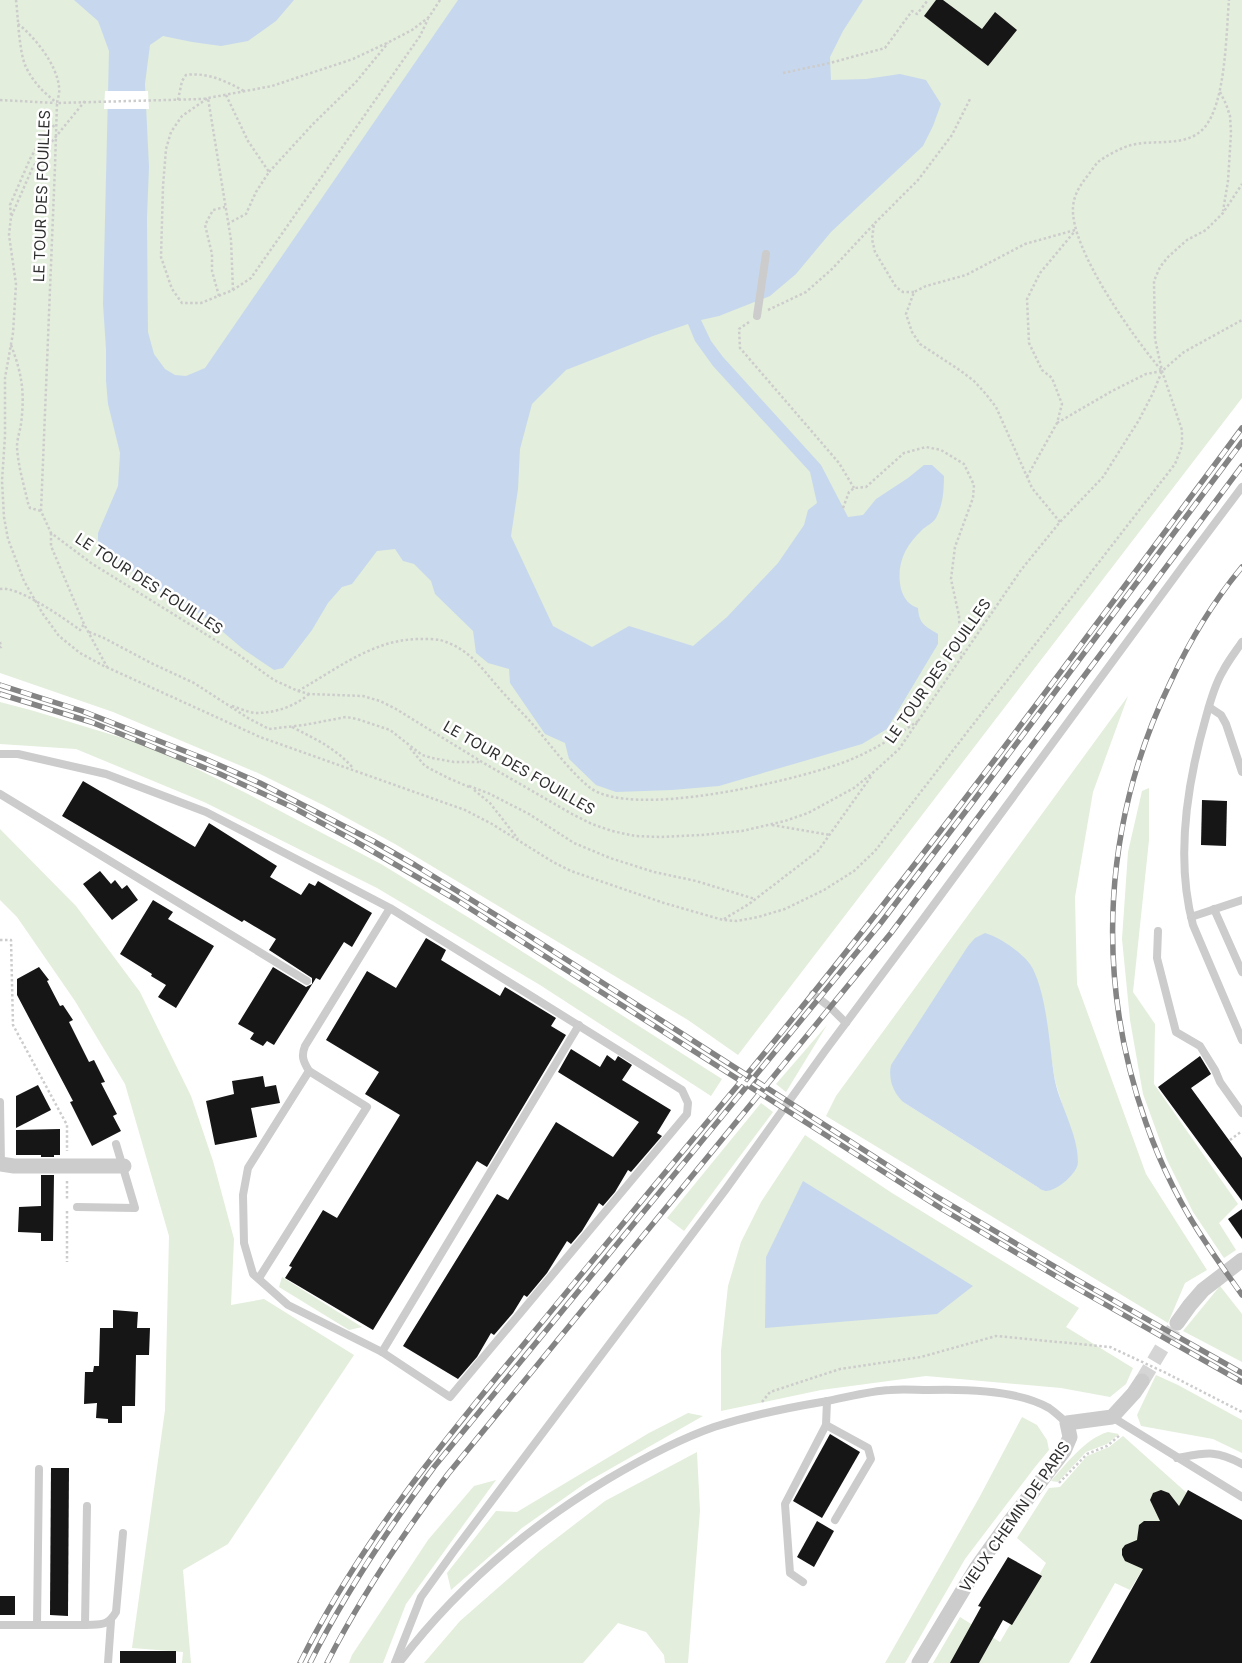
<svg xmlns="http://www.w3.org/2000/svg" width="1242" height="1663" viewBox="0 0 1242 1663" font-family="Inter,sans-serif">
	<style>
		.green { fill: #e3eedc; fill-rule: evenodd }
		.water { fill: #c7d8ee; fill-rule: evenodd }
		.pier { fill: #fff }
		.building { fill: #161616 }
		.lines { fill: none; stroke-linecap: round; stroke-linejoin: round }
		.street-tunnel { stroke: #d5d5d5; stroke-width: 15; stroke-dasharray: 15 8; stroke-linecap: butt }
		.path { stroke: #ccc; stroke-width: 2.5; stroke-dasharray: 2.5 2.5; stroke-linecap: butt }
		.lane { stroke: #ccc; stroke-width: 8 }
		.street { stroke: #ccc; stroke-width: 15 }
		.rail-casing { stroke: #848484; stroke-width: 5.5 }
		.rail { stroke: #fff; stroke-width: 4; stroke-dasharray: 11; stroke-linecap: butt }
		.labels { text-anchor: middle; stroke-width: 5; stroke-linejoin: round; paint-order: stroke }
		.street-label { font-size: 15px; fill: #2f2f2f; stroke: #fff }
	</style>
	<rect width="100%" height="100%" fill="#fff"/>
	<g class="green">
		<polygon points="0,0 1242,0 1242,398 738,1055 688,1020 395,844 325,806 258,773 113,712 0,673"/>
		<path d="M1128,696L1093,792L1075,897L1077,984L1146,1174L1207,1270L1185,1283L1168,1323L826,1116L836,1096ZM1042,1000L1055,1081L1075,1147L1078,1163L1045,1191L1039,1188L903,1102Z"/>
		<polygon points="0,702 34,711 152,747 244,792 381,864 471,919 722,1079 711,1096 540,985 377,888 204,802 76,749 0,744"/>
		<polygon points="1149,788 1149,840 1133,992 1155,1024 1154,1084 1238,1204 1219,1223 1236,1250 1224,1258 1193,1212 1167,1160 1143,1094 1130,1020 1122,939 1128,852 1142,791"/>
		<polygon points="0,829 76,906 140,992 191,1096 213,1161 234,1239 231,1305 264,1299 354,1355 228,1544 183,1570 191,1663 182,1663 183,1652 132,1648 165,1410 169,1236 125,1084 75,1001 17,917 0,900"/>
		<polygon points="827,1025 786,1092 776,1084"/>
		<polygon points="761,1103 773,1112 684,1231 667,1218"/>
		<polygon points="805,1135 892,1193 1079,1308 1066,1327 1133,1368 1126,1384 1110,1397 1061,1388 926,1376 821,1390 721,1411 721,1351 728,1286 741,1242 761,1202"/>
		<polygon points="282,1277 362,1327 349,1330 279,1287"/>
		<polygon points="1220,1286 1242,1314 1242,1362 1183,1331"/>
		<polygon points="1156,1375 1178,1385 1242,1420 1242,1453 1213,1439 1141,1426 1137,1415"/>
		<polygon points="688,1413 703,1416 587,1482 522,1528 451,1590 447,1573 496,1511 517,1512 649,1433"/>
		<polygon points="1022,1417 1037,1425 1047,1440 1049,1450 1035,1467 965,1559 905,1663 885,1663 979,1498"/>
		<path d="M1108,1432L1119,1434L1107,1444L1086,1452L1058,1482L1051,1481C1066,1464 1086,1438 1108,1432Z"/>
		<polygon points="1123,1436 1188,1494 1130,1590 1115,1583 1069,1663 933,1663 960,1617 1000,1642 1046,1563 1017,1538 1049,1488 1060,1487 1087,1456 1109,1447"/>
		<polygon points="697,1452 700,1511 688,1663 665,1663 664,1655 646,1632 618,1623 583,1663 424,1663 460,1621 540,1551 605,1501"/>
		<polygon points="496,1480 406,1604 383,1663 349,1663 352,1655 428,1540 474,1486"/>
	</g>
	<g class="water">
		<path d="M74,0H294L276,21L248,41L221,46L192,42L163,36L150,45L145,84L149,167L147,218L148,332L154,354L165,369L175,375L186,376L205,368L458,0H863L843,31L830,57L831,80L866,79L900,74L926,80L941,104L933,126L923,146L831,232L796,274L770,296L719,316L701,320L711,341L723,357L821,465L848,517L863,515L876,499L908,478L924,465H932L944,476C944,490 943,505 936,518C933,523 926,526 922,530C904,547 896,565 901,589C904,599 909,605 918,608C919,624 925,626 938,634V644L887,729L862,744L719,786L672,790L616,792L596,785L569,759L565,743L545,734L510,683L509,669L488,663L476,653L473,631L435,594L431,581L414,564L403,561L395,549L377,551L352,584L342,587L328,603L312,630L283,668L274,670L243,649L216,626L196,611L160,591L111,556L98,542V533L118,486L120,453L108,404L106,381V349L103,304L109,51L98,21ZM688,324L695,341L713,366L810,472L817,503L808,510L804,525L778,563L727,617L693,646L629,626L592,647L553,626L511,536L518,489L520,449L532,404L566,370L653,336Z"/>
		<path d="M985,933C1000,937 1026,955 1033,969C1048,1000 1049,1047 1055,1081C1061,1108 1078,1134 1078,1162C1078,1173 1057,1191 1046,1191C1044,1191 1040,1189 1039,1188L903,1102C893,1092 888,1079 891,1065L968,946L975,938Z"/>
		<polygon points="803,1181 973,1286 937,1314 765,1328 766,1257"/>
	</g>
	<polygon class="pier" points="105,91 148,91 149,109 104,109"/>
	<g class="building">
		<polygon points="936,0 943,0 982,29 995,12 1017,30 988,66 924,16"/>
		<polygon points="83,781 195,847 209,823 277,866 270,877 301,895 309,883 315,886 318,881 372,913 352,947 344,942 320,980 316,978 298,1007 274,1045 267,1041 263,1046 250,1039 254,1033 238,1024 273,967 306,987 312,984 312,978 269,950 276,939 244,920 242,922 62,816"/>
		<polygon points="1202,800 1227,801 1226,846 1201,845"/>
		<polygon points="100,871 111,884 115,880 122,889 127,885 138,900 112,920 83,884"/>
		<polygon points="153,900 173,912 168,919 214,946 176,1008 158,997 166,985 151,976 152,974 120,954"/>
		<polygon points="426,938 446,950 441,960 500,996 505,987 556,1018 551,1026 566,1035 487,1167 477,1161 373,1330 285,1278 292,1267 289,1266 323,1210 337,1218 400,1115 365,1094 379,1072 326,1040 367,971 396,988"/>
		<polygon points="39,967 49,980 47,981 60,1006 63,1005 73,1020 69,1022 89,1062 94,1060 105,1082 101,1083 117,1114 113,1116 121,1131 92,1146 70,1102 73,1101 17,995 17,979"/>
		<polygon points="571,1049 600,1067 607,1055 615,1061 618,1056 632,1065 622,1080 671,1110 657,1133 662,1136 631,1172 628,1170 615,1192 603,1206 599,1203 582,1231 571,1244 567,1241 547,1273 527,1297 524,1295 513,1313 494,1335 491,1333 477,1357 458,1379 403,1346 497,1194 508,1200 556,1122 613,1157 639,1122 558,1072"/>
		<polygon points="1200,1056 1211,1074 1191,1088 1242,1158 1242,1201 1158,1087"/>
		<polygon points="263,1076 265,1087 276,1085 280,1103 251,1108 257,1137 215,1145 206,1101 234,1094 232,1081"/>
		<polygon points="38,1085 51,1110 16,1128 16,1096"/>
		<polygon points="60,1129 60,1155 54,1155 54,1157 41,1157 41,1155 16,1155 16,1130"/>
		<polygon points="41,1175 54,1175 53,1241 41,1241 41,1233 18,1232 19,1207 41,1206"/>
		<polygon points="1242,1209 1242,1239 1228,1219"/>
		<polygon points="113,1310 138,1312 137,1328 150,1328 149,1355 136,1355 135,1406 122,1406 122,1423 108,1423 108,1419 96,1418 97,1403 84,1404 85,1372 93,1372 94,1366 99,1366 100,1328 113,1328"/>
		<polygon points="830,1434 860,1452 822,1518 793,1501"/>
		<polygon points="51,1468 69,1468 68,1616 50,1615"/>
		<polygon points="1161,1490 1169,1493 1179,1506 1188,1490 1242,1520 1242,1663 1090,1663 1143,1569 1125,1561 1122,1555 1122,1549 1125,1545 1137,1540 1139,1525 1144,1521 1160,1521 1150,1500 1153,1493"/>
		<polygon points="817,1521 834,1531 814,1567 797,1557"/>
		<polygon points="1008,1557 1042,1576 1012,1625 1003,1620 979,1663 950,1663 981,1607 978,1606"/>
		<rect x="0" y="1596" width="15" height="19"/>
		<rect x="120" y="1651" width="56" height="12"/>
	</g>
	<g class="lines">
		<polyline class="street-tunnel" points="1142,1381 1177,1323"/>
		<g class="path">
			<path d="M16,0C18,16 19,53 26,67C33,82 44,93 57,103"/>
			<path d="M440,0L429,17L412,30L389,42L353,59L272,86L203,99L57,103L55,166L41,511L51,533L91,563L236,653L274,680L298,691L309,694L363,696L380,701L396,709L482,762L572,814L592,824L612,831L635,836L660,837L701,835L742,831L785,821L808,813L854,788L875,771L899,749L1021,570L1060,522L1103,477L1139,420L1153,393L1162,371C1134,338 1070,249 1073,207C1074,194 1081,184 1089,174C1092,170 1095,165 1098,162C1104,157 1121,148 1128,146C1152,138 1185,149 1204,128C1226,103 1226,34 1229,0"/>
			<path d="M18,24C35,37 57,65 59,87C60,92 58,98 57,103"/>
			<polyline points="783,73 830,63 885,48 912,11 917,14 928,0"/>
			<polyline points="1220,92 1226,104 1230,116 1231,133 1228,181 1223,211"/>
			<polyline points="226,95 248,141 269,172 256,192 246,214 229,223"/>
			<polyline points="0,100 55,103"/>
			<path d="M178,100L182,81L186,75C207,72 226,81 244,91"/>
			<polyline points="85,101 40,156 32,169 11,217 9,235 16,284 13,333 5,378 5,436 2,481 4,517 8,539 24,581 43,614 59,636 80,653 102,665 260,737 465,810 492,824 553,862 571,871 664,903 723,920 737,921 758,917 785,909 824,890 854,871 875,851 1175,464 1182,446 1182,430 1162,371 1155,339 1154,281 1160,267 1168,257 1187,240 1206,230 1223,213 1242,184"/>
			<polyline points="269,172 313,124 356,82 388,43"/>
			<polyline points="11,215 10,205 30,159 44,134 56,124"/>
			<polyline points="233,290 231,240 208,98 182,116 171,132 166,149 163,186 161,257 172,289 182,303 201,303 233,290 251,278 420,36 428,19"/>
			<polyline points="914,292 903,292 896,287 875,252 872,239 874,224 918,180 952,135 971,97"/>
			<polyline points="219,296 212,271 212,254 205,225 213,210 225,207"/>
			<polyline points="768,310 806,292 832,269 874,224"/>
			<polyline points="749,322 739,329 740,348 839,463 854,488"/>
			<path d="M11,345C22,374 25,392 21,424C20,431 17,439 17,447C18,466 24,485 28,503L30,508L41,511"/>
			<polyline points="1057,423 1112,391 1146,374 1162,371 1184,352 1242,320"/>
			<polyline points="1027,477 1057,423 1062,404 1052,378 1042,370 1029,343 1027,299 1040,273 1075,231"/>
			<polyline points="843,508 849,492 854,488 866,487 904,453 926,447 941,450 964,464 974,485 973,498 955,547 951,579 959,616 961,657"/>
			<polyline points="1060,522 1032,488 996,407 985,393 974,381 961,371 920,344 912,332 906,314 914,292 926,286 966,275 1025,244 1075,230"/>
			<polyline points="51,533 51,546 84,624 107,667"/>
			<path d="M0,589C17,585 65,619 80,630L84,624"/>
			<polyline points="89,632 104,638 151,663 194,683 248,718 269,729 304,725 346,717 357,719 390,730 422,755 432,758 454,762 482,762"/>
			<polyline points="0,642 1,647 0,647"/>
			<path d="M298,691C337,669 375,638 422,639C428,639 435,639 440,640C468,648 480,666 498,687C510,701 524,714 536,728C553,748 569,770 589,787C630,820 791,781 839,764C868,754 893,738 918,721"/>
			<path d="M232,706C239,708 247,712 255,713C275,713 294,707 309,694"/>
			<path d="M292,727C317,740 334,747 353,768"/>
			<polyline points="410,748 425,766 448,778 469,787"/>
			<polyline points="469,786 488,793 529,814 574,843 610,858 654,872 696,881 755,899"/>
			<polyline points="474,790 490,803 518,839"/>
			<polyline points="772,825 830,835"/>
			<polyline points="724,919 749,904 818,851 872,775"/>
			<polyline points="0,940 11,940 13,1025 67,1125 67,1151"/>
			<polyline points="1230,1140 1242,1131"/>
			<polyline points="67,1181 67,1201"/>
			<polyline points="67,1211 67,1262"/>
			<polyline points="762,1402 770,1392 840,1369 921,1357 996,1336 1110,1347 1166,1373 1242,1412"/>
			<polyline points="1059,1483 1087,1454 1107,1446 1120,1435"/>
		</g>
		<g class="lane">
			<polyline points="757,316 766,254"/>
			<path d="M1242,642C1236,651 1228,661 1223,671C1215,684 1210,702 1206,717C1187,783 1175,858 1193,925L1242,1040"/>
			<polyline points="1209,707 1221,715 1226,724 1242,772"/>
			<path d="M0,754H18L106,774L206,812L390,908L682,1090L688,1103L687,1114L450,1397L382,1352L288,1305L253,1274L244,1243L243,1195L248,1168L309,1071C303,1061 301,1056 305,1046L390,908"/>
			<polyline points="0,794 307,981"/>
			<polyline points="1214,909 1242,972"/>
			<polyline points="1191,917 1242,900"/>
			<polyline points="1158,931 1157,958 1176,1032 1200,1046 1215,1070 1220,1082 1242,1113"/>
			<polyline points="813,994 831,1008 846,1023"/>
			<polyline points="0,1102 1,1164"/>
			<polyline points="77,1207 135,1208 116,1144"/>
			<polyline points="259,1278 367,1107 309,1071"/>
			<polyline points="382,1352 579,1025"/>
			<polyline points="1112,1417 1242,1497"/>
			<polyline points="826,1425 868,1448 871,1459 835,1520"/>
			<path d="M1177,1458C1205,1453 1215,1449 1242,1464"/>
			<polyline points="803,1582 790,1573 785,1504 826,1425 827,1401"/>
			<polyline points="0,1625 37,1625 39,1469"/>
			<polyline points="37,1625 85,1625 87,1506"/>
			<path d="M85,1625C101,1624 107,1627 116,1612L123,1533"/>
			<polyline points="108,1663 111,1621"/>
			<polyline points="395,1663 421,1597 454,1551 726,1189 825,1051 924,918 1185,563 1242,487"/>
			<path d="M399,1663C456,1588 528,1527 608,1479C642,1459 677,1440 714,1427C749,1416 786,1408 822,1402C845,1398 868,1391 890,1390C903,1389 916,1390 929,1390C964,1389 1018,1390 1049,1408C1055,1412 1061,1418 1067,1423"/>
		</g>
		<g class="street">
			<polyline points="0,1164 14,1166 124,1166"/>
			<polyline points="1177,1323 1190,1305 1203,1290 1242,1260"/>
			<polyline points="919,1663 977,1567 1004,1529 1064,1451 1070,1437 1067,1423 1112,1417 1134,1393 1142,1381"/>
		</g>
		<g class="rail-casing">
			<g id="rail">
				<path d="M1242,567C1213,602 1190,640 1171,681C1103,821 1094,976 1146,1123C1161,1166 1182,1208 1208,1246C1219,1263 1231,1279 1242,1295"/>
				<polyline points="0,685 82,711 205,759 260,783 373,841 415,865 528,935 934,1195 1074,1278 1242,1373"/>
				<polyline points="0,694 91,722 220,774 292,807 353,840 455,899 942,1209 1071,1285 1242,1382"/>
				<path d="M300,1663C358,1545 441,1444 524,1344C600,1251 676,1159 753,1067C924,860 1082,643 1242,428"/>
				<path d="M310,1663C345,1593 388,1529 434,1467L880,924L975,799L1242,442"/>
				<path d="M327,1663C361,1596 403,1534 448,1474L891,933L1242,466"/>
			</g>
		</g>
		<use href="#rail" class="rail"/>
	</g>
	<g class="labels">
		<g class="street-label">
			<text transform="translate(42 196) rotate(-88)" y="5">LE TOUR DES FOUILLES</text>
			<text transform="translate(149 584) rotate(33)" y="5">LE TOUR DES FOUILLES</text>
			<text transform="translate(938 671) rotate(-55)" y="5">LE TOUR DES FOUILLES</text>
			<text transform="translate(519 768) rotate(30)" y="5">LE TOUR DES FOUILLES</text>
			<text transform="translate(1015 1517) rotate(-55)" y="5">VIEUX CHEMIN DE PARIS</text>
		</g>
	</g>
</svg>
